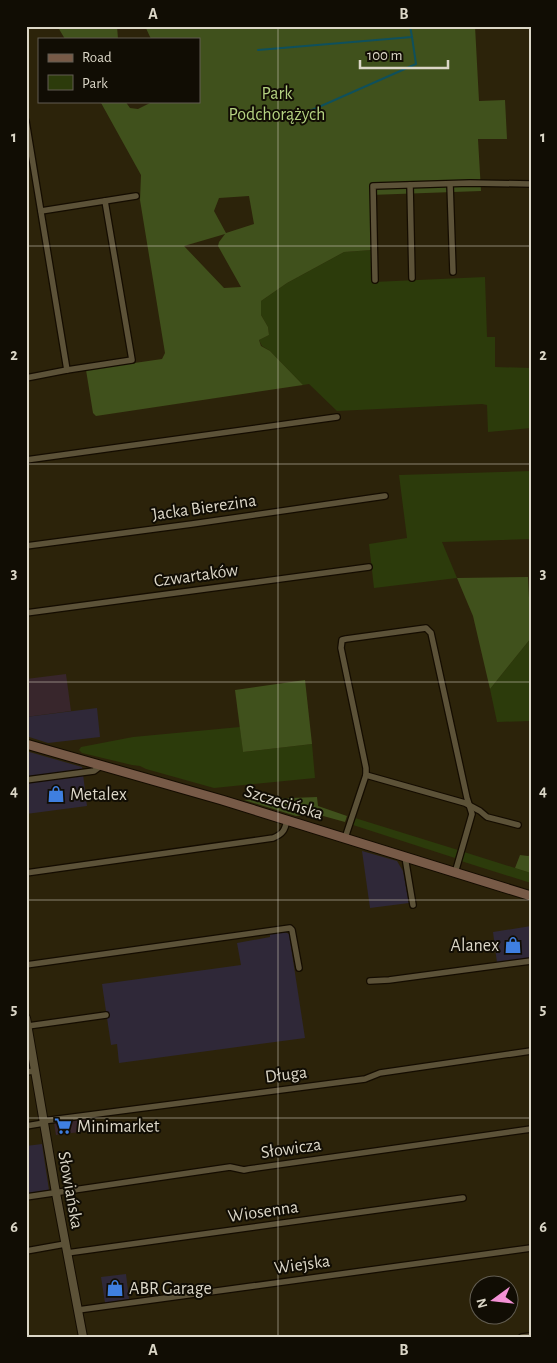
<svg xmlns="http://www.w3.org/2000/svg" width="557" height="1363" viewBox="0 0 557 1363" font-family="'Alegreya Sans',sans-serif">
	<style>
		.commercial { fill: #38262c }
		.industrial { fill: #2f2838 }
		.green { fill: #2c3b0b }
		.forest { fill: #40511c; fill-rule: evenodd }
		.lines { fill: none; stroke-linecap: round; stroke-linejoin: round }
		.stream { stroke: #0f505c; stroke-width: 2 }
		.minor-casing { stroke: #140c00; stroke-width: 8 }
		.tertiary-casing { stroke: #140c00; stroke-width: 10 }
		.secondary-casing { stroke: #140c00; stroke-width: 11 }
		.minor { stroke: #5c5238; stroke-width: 5.5 }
		.tertiary { stroke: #5c5238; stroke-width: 8 }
		.secondary { stroke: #775a47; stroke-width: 9 }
		.grid { fill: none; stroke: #dbd6c7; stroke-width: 1; stroke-opacity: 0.55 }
		.labels { text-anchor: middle; stroke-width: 4; stroke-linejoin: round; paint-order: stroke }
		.park-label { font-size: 18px; fill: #b4d181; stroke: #110d04 }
		.street-label { font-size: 18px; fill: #dbd6c7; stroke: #110d04 }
		.poi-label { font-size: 18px; fill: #dbd6c7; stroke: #110d04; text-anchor: start }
		.neatline { fill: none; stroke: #dbd6c7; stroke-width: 2 }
		.grid-label { font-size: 16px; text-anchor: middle; font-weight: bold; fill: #dbd6c7 }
	</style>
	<rect width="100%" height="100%" fill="#2c230a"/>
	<g class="commercial">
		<polygon points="66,674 71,711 26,717 26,679"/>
		<polygon points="86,1118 88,1131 56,1135 54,1123"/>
	</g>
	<g class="industrial">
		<polygon points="97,708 100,737 48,743 26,736 26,717"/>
		<polygon points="26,751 82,767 83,770 26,777"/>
		<polygon points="83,774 87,806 26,814 26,782"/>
		<polygon points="362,851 397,861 403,871 409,903 370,908"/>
		<polygon points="531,926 531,958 497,963 493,932"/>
		<polygon points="285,932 289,934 305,1038 119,1063 117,1044 111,1045 102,984 241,965 237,943 270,937 270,934"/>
		<polygon points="42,1144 49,1190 29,1193 26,1176 26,1146"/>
		<polygon points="126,1274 129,1299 105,1303 101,1277"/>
	</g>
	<g class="green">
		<polygon points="372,250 373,282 485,277 487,337 495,337 495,367 531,368 531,428 488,432 487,405 482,404 337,411 309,384 303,385 270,351 262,346 259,340 269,335 268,327 261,315 261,301 287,283 344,252"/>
		<polygon points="531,471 531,539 442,542 457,578 374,588 369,544 407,538 399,475"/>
		<polygon points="531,638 531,721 497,722 490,689"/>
		<polygon points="240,727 243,752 312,744 315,778 214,788 146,769 140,766 132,765 82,753 79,750 81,747 133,737"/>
		<polygon points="355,818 458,850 455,858 353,825"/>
		<polygon points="464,852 531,873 531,883 461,861"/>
	</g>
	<g class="forest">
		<polygon points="53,26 117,26 118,39 65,39 59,29 54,29"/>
		<path d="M145,26H475L479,101L505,100L507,139H478L481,191L370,195L372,250L344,252L287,283L261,301V315L268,327L269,335L259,340L261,346L270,351L303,385L96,416L93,413L86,370L162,359L165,353L140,200L141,175L100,101H125L130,108L138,109L154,101H199V39H151ZM249,196L254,224L226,233L214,211L219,198ZM225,234L219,242L218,246L241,287L224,288L184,246Z"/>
		<polygon points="528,577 531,638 490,689 473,616 457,578"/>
		<polygon points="305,680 312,744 243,752 235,690"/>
		<polygon points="317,797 318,806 347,816 345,822 316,814 296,816 244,800"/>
		<polygon points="520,855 528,856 531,855 531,873 515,868"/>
	</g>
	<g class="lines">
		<g class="stream">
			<polyline points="258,50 412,37 410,26"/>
			<polyline points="294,118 416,64 412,37"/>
		</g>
		<g class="minor-casing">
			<g id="minor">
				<polyline points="26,121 67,370"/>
				<polyline points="450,184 453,272"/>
				<polyline points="410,185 412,278"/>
				<polyline points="41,211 136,196"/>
				<polyline points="375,280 373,186 470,183 531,184"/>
				<polyline points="26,378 67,370 132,360 105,201"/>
				<polyline points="26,460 337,417"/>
				<polyline points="26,546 192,524 385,496"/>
				<polyline points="26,613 369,567"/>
				<polyline points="366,775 465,803 480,811 487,817 518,825"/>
				<polyline points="26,780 94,771 102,765"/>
				<polyline points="345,838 366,775 366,768 341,648 342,640 346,639 426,628 431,633 467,798 472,814 455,873"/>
				<polyline points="405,857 413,905"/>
				<path d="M26,873L273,838C283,834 285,830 287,820"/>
				<polyline points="26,965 290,928 292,930 299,968"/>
				<polyline points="370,981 389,980 531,961"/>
				<polyline points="28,1026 106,1015"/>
				<polyline points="26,1072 35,1071"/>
				<polyline points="43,1121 365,1079 380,1073 531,1051"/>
				<polyline points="26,1126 44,1123"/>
				<polyline points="26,1197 230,1167 244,1170 249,1169 531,1129"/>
				<polyline points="26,1251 65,1244"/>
				<polyline points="67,1253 463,1198"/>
				<polyline points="78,1310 531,1248"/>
				<polyline points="522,1337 531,1336"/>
			</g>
		</g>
		<g class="tertiary-casing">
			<polyline id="tertiary" points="26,1018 56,1193 83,1337"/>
		</g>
		<g class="secondary-casing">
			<polyline id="secondary" points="26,744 222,800 531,896"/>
		</g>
		<use href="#minor" class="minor"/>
		<use href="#tertiary" class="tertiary"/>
		<use href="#secondary" class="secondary"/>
	</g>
	<path class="grid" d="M278,26V1337M26,246H531M26,464H531M26,682H531M26,900H531M26,1118H531"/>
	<defs>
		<g id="shop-bare" transform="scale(1.35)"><path d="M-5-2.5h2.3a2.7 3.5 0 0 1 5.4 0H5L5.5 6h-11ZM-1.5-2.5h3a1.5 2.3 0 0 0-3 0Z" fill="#3f7fe0" stroke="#110d04" stroke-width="2.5" paint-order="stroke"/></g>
		<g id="supermarket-bare" transform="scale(1.35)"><path d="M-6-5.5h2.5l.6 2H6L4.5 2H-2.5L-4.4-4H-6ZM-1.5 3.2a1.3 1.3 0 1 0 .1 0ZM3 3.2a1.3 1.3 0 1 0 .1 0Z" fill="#3f7fe0" stroke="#110d04" stroke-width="2.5" paint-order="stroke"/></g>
	</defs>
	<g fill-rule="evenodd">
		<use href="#shop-bare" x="56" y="794"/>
		<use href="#shop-bare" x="513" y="945"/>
		<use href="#supermarket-bare" x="63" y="1126"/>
		<use href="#shop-bare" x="115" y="1288"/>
	</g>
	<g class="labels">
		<g class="park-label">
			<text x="277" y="99">Park<tspan x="277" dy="21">Podchorążych</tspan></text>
		</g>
		<g class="street-label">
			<text transform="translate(204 507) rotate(-8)" y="6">Jacka Bierezina</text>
			<text transform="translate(196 575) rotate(-8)" y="6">Czwartaków</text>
			<text transform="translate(284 802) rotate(17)" y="6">Szczecińska</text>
			<text transform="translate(286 1074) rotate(-7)" y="6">Długa</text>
			<text transform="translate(291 1148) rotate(-8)" y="6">Słowicza</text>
			<text transform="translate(71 1190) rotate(80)" y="6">Słowiańska</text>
			<text transform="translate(263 1211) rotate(-8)" y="6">Wiosenna</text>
			<text transform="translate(302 1264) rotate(-8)" y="6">Wiejska</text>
		</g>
		<g class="poi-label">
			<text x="70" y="800">Metalex</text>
			<text x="499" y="951" text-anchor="end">Alanex</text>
			<text x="77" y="1132">Minimarket</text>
			<text x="129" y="1294">ABR Garage</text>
		</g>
	</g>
	<rect width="557" height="1363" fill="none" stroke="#110d04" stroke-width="55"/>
	<rect x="38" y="38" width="162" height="65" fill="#110d04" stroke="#625d52"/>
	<rect x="48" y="54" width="25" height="8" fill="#775a47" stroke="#625d52"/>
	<text x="82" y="62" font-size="15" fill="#dbd6c7">Road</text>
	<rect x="48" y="75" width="25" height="15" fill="#2c3b0b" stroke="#625d52"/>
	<text x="82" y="88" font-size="15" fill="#dbd6c7">Park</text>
	<g transform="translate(494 1300) rotate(255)"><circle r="24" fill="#110d04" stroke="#625d52"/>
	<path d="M0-4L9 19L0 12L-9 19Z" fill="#f391d5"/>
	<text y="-8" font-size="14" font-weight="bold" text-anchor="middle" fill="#dbd6c7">N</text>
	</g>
	<path d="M360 60v8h88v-8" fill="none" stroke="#dbd6c7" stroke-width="2.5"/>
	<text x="367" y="60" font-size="15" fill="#dbd6c7" stroke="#110d04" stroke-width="4" paint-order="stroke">100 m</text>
	<rect x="28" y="28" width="502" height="1308" class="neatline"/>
	<g class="grid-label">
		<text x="153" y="19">A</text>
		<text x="404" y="19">B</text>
		<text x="14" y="142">1</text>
		<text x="543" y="142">1</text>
		<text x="14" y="360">2</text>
		<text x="543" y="360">2</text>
		<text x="14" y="578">3</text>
		<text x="543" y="578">3</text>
		<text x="14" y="796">4</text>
		<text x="543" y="796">4</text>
		<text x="14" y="1014">5</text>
		<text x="543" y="1014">5</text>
		<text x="14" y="1232">6</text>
		<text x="543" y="1232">6</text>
		<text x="153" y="1355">A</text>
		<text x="404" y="1355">B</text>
	</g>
</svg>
